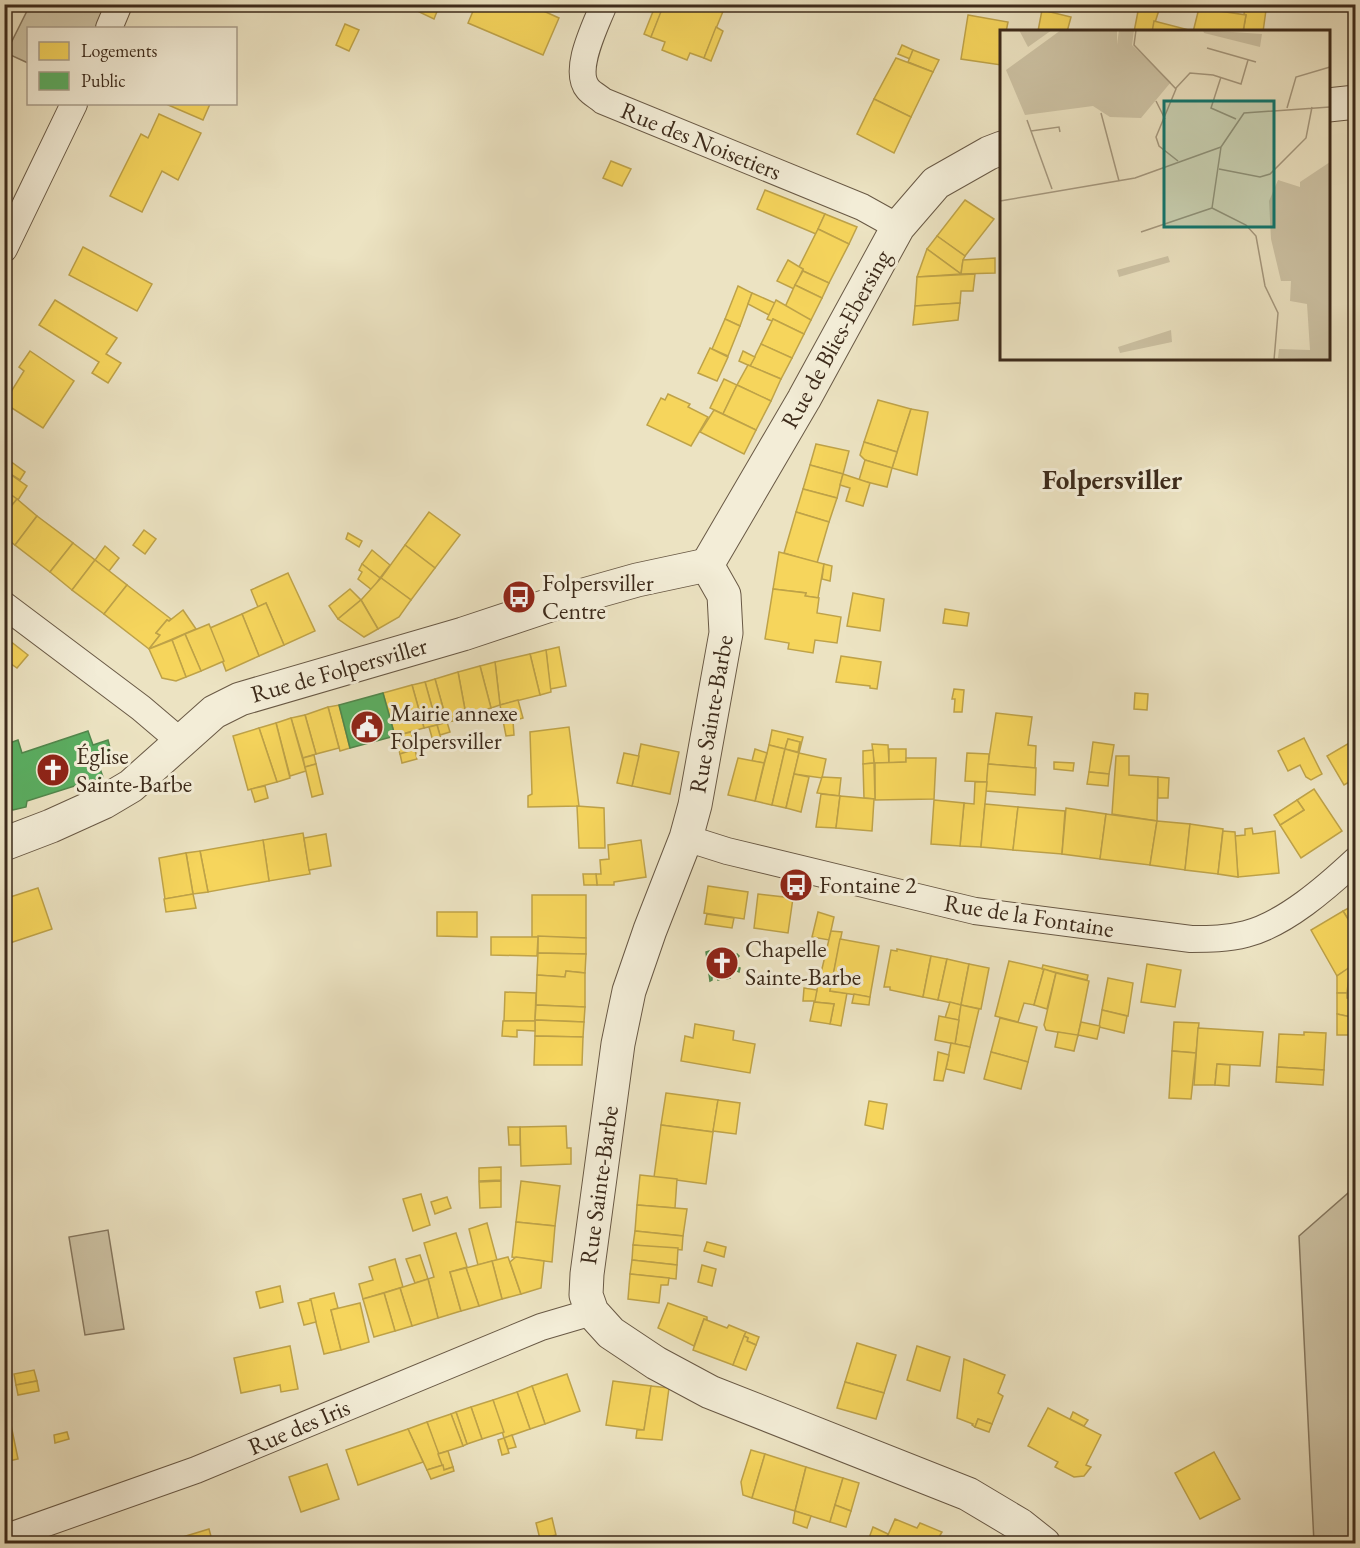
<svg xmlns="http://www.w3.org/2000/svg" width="1360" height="1548" viewBox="0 0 1360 1548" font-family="'EB Garamond',serif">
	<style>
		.green { fill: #cec4a6; stroke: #867860; stroke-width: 1.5 }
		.homes { fill: #f6d55c; stroke: #bea248; stroke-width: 1.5 }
		.public { fill: #5aae61; stroke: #51874c; stroke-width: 1.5 }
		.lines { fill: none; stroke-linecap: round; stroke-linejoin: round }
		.minor-casing { stroke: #695945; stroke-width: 28 }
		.tertiary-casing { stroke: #695945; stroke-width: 35 }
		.minor { stroke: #f3edd7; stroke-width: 26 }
		.tertiary { stroke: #f3edd7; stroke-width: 33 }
		.labels { text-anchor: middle; stroke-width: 6; stroke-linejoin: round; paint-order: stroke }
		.street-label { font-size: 24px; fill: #3d2b1b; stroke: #f3edd7 }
		.poi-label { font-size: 24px; fill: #3d2b1b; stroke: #f3edd7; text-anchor: start }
		.quarter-label { font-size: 27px; font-weight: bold; fill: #3d2b1b; stroke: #f3edd7 }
		.inset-road { fill: none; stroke: #a6997f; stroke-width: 1.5 }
		.view { fill: #0f766e; fill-opacity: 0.15; stroke: #0f766e; stroke-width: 3 }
		.inset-edge { fill: none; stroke: #3d2b1b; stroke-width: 3 }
	</style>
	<rect width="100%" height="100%" fill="#ece3c2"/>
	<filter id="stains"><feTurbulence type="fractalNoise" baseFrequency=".00333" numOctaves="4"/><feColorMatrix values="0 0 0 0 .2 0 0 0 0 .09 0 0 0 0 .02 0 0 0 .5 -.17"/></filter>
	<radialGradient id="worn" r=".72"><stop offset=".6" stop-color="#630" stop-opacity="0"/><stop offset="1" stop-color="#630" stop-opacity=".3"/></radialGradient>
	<g class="green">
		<polygon points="30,5 108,5 96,28 28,28 28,63 6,53"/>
		<polygon points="1355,1187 1355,1543 1314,1543 1299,1236"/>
		<polygon points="108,1230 124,1329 85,1335 69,1237"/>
	</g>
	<g class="homes">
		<polygon points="420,4 440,4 434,19 417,11"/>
		<polygon points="476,4 528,4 559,18 543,55 468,23"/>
		<polygon points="656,4 664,6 651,37 644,34"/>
		<polygon points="664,4 726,4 704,58 690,53 687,60 662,50 665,42 651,37"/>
		<polygon points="1139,6 1159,10 1152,32 1134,32"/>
		<polygon points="1245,7 1266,10 1263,32 1243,32 1246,15 1244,14"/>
		<polygon points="1199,8 1246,15 1243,32 1193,32"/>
		<polygon points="1042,10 1071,17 1067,32 1038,31"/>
		<polygon points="968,15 1008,22 1006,32 1002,32 1001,65 961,59"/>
		<polygon points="1154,21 1193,31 1193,32 1152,32"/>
		<polygon points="345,24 359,30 349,51 336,45"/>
		<polygon points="716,27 723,31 711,61 704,58"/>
		<polygon points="902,45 913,50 910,59 898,54"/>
		<polygon points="913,50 939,60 933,72 908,62"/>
		<polygon points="896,58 933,72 911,117 874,99"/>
		<polygon points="874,99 911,117 894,153 857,134"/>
		<polygon points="166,104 210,104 203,120"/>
		<polygon points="159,114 201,133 178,180 162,171 142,212 110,196 141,134 148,138"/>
		<polygon points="611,161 631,169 622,186 603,178"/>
		<polygon points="765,190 825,214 816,234 757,209"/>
		<polygon points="965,200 994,219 965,256 937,236"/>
		<polygon points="825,214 857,227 849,244 818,229"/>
		<polygon points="818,229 849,244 829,283 803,271 803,269 799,267"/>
		<polygon points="937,236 965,256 963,260 961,274 927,249"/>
		<polygon points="83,247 152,284 137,311 69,275"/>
		<polygon points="927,249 961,274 917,277"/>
		<polygon points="995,258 995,273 961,274 963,260"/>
		<polygon points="788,260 803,269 794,289 777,281"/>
		<polygon points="803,271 829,283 822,298 795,285"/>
		<polygon points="975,274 973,291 961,291 960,303 915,306 917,277"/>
		<polygon points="795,285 822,298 811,320 785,307"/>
		<polygon points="738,286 752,293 740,326 725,319"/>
		<polygon points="752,293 775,303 769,315 748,304"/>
		<polygon points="55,300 117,338 106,354 121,363 108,383 92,373 99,362 39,325"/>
		<polygon points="776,300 811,320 804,334 773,319 772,321 767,319"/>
		<polygon points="960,303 958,320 913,325 915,306"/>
		<polygon points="725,319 740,326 728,356 712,349"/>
		<polygon points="773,319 804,334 792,358 761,344"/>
		<polygon points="761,344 792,358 781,379 750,366"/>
		<polygon points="710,348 728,357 717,381 698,373"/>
		<polygon points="30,351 74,381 43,428 4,403 24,371 19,367"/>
		<polygon points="743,351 755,357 750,366 739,361"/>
		<polygon points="748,365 781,379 771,401 737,385"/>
		<polygon points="724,379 737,385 723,414 710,408"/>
		<polygon points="737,385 771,401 756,430 723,414"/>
		<polygon points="668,394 690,404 688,407 708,417 691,446 647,425 661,398 665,400"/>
		<polygon points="878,400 911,409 897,452 864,442"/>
		<polygon points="911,409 928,412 917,475 892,468"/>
		<polygon points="714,410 756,430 744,454 700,432"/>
		<polygon points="864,442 897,452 892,468 865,460 860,455"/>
		<polygon points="816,444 849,451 843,474 810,465"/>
		<polygon points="6,458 25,472 20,480 4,470"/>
		<polygon points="865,460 892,468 887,487 859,480"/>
		<polygon points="810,465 843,474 837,498 803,489"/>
		<polygon points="4,470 27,486 18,500 4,490"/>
		<polygon points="843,474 870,483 863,506 846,501 850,488 840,485"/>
		<polygon points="803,489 837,498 829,522 796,512"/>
		<polygon points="4,490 17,499 4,515"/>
		<polygon points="17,499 37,516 15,545 4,537 4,515"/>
		<polygon points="429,512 460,535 435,568 405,545"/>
		<polygon points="796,512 829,522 817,563 784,553"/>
		<polygon points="37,516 73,543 50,572 15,545"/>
		<polygon points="144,530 156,539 145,554 133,545"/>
		<polygon points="348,533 362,541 359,547 346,539"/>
		<polygon points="73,543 95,560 72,590 50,572"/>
		<polygon points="405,545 435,568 411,600 381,578"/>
		<polygon points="105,546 119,558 109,571 95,560"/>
		<polygon points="372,550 390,565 380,578 362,564"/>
		<polygon points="779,552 824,564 818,598 805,596 806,593 773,589"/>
		<polygon points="95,560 127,585 104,614 72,590"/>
		<polygon points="362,564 380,578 372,590 358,579 362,572 359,570"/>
		<polygon points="824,564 832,566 830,581 822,579"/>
		<polygon points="288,573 315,631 284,645 266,603 258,607 251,590"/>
		<polygon points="381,578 411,600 399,617 378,629 361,600"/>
		<polygon points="127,585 171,619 169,621 167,620 156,633 160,635 149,649 104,614"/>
		<polygon points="350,589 361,600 338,619 329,606"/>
		<polygon points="773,589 806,593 805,596 819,598 817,613 841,617 837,643 815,640 813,653 788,649 789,643 765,639"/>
		<polygon points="853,593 884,599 880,631 847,626"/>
		<polygon points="361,600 378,629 364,637 338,619"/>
		<polygon points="266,603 284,645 259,656 242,614"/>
		<polygon points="945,609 969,613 967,626 943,623"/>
		<polygon points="183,610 196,629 149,649 160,635 156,633 167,620 169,621"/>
		<polygon points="242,614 259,656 226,671 210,628"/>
		<polygon points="209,624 224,661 201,671 185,634"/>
		<polygon points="185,634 201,671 186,677 172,640"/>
		<polygon points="5,637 28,655 17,668 4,659"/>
		<polygon points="172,640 186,677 176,681 162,678 149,649"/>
		<polygon points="559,647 566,686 550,689 546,650"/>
		<polygon points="546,650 551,692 540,695 530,654"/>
		<polygon points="530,654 540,695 500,705 495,662"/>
		<polygon points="841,656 881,662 877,689 870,688 870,686 836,682"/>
		<polygon points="495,662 500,705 491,708 480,666"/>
		<polygon points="480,666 491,708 466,715 458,672"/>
		<polygon points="458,672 466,715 453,718 453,721 447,722 435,679"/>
		<polygon points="435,679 447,722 437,725 425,682"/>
		<polygon points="425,682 437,725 424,728 412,685"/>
		<polygon points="412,685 424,728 395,736 383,693"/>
		<polygon points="954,689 964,690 962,712 954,712 955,699 952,699"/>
		<polygon points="1135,693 1148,694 1147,710 1134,709"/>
		<polygon points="518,700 523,718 513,721 514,735 506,736 500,705"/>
		<polygon points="339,705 350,748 340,751 328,707"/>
		<polygon points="328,707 339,748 316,754 305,715"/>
		<polygon points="996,713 1032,717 1028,745 1036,746 1035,768 988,764"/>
		<polygon points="305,715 316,754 303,758 291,718"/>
		<polygon points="291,718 306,771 290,776 276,723"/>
		<polygon points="447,722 450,732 440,735 437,725"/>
		<polygon points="276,723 290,778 277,782 259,728"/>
		<polygon points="437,725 441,739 433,741 429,727"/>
		<polygon points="569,727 579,806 528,807 528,796 532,794 530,732"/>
		<polygon points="259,728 277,782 248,790 233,736"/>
		<polygon points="772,730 803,737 799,753 798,752 800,742 788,739 785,749 769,745"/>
		<polygon points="411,732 415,749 400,754 395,736"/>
		<polygon points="1304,738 1322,774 1311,780 1306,777 1300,765 1288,771 1278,751"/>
		<polygon points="788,739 800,742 798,752 785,749"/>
		<polygon points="1356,739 1356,778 1344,785 1327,756"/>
		<polygon points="1093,742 1114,745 1109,774 1089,772"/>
		<polygon points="641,744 679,752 670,794 632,786"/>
		<polygon points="872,744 888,745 889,763 874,763"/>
		<polygon points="769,745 785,749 772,805 755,801"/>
		<polygon points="415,749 417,759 402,763 400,754"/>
		<polygon points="755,749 767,753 764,763 752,761"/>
		<polygon points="785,749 799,753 786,808 772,805"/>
		<polygon points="889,749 906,749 906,762 889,763"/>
		<polygon points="873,750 874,763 863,764 863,751"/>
		<polygon points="624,753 639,756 632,786 617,783"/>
		<polygon points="799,753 826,759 822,778 794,774"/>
		<polygon points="967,753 989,754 987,782 965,781"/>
		<polygon points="314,755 316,764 305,767 303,758"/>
		<polygon points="1116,756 1129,756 1129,775 1158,777 1157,821 1112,814"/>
		<polygon points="738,758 764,763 755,801 728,795"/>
		<polygon points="906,758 936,758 934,799 875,800 875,763 906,762"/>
		<polygon points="1054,762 1074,763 1073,771 1054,769"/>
		<polygon points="874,763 875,799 864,798 863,764"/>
		<polygon points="316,764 323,794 312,797 305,767"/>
		<polygon points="988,764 1036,768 1035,795 986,791"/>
		<polygon points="1089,772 1109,774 1108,786 1087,784"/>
		<polygon points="794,774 809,777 801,812 786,808"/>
		<polygon points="822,777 841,778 839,796 817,793"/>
		<polygon points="1158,777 1169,778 1168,798 1158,798"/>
		<polygon points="975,782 987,782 981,847 960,846 964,803 974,804"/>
		<polygon points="265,786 268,798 255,802 251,789"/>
		<polygon points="1314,789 1342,831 1301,858 1280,825 1304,810 1297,800"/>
		<polygon points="821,794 840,796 836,828 816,827"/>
		<polygon points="840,796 874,799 872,831 836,828"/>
		<polygon points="934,800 964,803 960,846 931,844"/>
		<polygon points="1297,800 1304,810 1280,825 1274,815"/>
		<polygon points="985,804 1018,807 1013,850 981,847"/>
		<polygon points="577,806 604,808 605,848 579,848"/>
		<polygon points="1018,807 1065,811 1062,854 1013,850"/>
		<polygon points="1066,808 1106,814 1100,859 1062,854"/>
		<polygon points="1106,814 1157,821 1150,865 1100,859"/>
		<polygon points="1157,821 1190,824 1185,870 1150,865"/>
		<polygon points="1190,824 1223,829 1218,874 1185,870"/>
		<polygon points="1252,828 1253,834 1275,831 1279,873 1238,877 1235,836 1245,835 1245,829"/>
		<polygon points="1223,831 1235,832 1238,877 1218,874"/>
		<polygon points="303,833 310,874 269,881 263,840"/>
		<polygon points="326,834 331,866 309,870 304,838"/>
		<polygon points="263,840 269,881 208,892 200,851"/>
		<polygon points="641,840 646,877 614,882 614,885 597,885 596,874 601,874 600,860 609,859 608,845"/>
		<polygon points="200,851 208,892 193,894 186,853"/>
		<polygon points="186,853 193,894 165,899 159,858"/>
		<polygon points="583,874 596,874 597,885 584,885"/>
		<polygon points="708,886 748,892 744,919 704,913"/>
		<polygon points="38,888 52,929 4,945 4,899"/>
		<polygon points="193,894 196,908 166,912 164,899"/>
		<polygon points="758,894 793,898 788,933 754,928"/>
		<polygon points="532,895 586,895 586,938 532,937"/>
		<polygon points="1356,904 1356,932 1343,911"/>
		<polygon points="1343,911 1356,932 1356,964 1337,976 1311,930"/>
		<polygon points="437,912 477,912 477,937 437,936"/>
		<polygon points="818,912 834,917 829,940 812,937"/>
		<polygon points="707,914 734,918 732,928 705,924"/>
		<polygon points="831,931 842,932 830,991 847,993 841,1026 830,1024 834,1004 814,1002"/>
		<polygon points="538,936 586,938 586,954 538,953"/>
		<polygon points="491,937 538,937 537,956 491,955"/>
		<polygon points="840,939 879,946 870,997 830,991"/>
		<polygon points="897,949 931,956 923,997 890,990 890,987 884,987 891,950 897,951"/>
		<polygon points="538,953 586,954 585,973 566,971 565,977 537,975"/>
		<polygon points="931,956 947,959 938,1000 923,997"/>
		<polygon points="947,959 969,964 961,1005 938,1000"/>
		<polygon points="1009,961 1044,969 1034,1005 1024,1003 1018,1022 995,1016"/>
		<polygon points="969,964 989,968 981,1009 961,1005"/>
		<polygon points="1147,964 1181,970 1175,1007 1141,1002"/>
		<polygon points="1043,965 1088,975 1087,980 1042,969"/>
		<polygon points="1350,967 1347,993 1337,993 1337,976"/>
		<polygon points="1044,969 1056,973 1047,1009 1034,1005"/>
		<polygon points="566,971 585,973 585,1007 536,1005 537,975 565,977"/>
		<polygon points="1056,973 1089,981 1078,1036 1046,1030 1044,1025"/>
		<polygon points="1108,978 1133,983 1128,1016 1102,1010"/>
		<polygon points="804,988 817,990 815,1001 803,1001"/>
		<polygon points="505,992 536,993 535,1021 504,1021"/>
		<polygon points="1337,993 1347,993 1347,998 1351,998 1351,1017 1337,1014"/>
		<polygon points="854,994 870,997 869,1005 852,1003"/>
		<polygon points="814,1002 834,1004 830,1024 810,1021"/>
		<polygon points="950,1002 961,1005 959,1020 945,1018"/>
		<polygon points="536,1005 585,1007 584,1022 535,1020"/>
		<polygon points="961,1005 979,1009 970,1047 955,1044"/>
		<polygon points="1102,1010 1127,1016 1124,1033 1099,1027"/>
		<polygon points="1337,1014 1351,1017 1351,1035 1337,1035"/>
		<polygon points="939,1016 959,1020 955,1044 935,1040"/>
		<polygon points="1000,1018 1037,1027 1028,1062 991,1052"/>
		<polygon points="535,1020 584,1022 583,1037 535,1036"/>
		<polygon points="503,1021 535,1021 535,1031 517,1030 517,1037 502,1036"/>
		<polygon points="1081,1022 1100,1026 1097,1039 1078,1035"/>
		<polygon points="1174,1022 1199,1023 1196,1053 1172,1051"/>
		<polygon points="695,1024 734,1031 733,1040 755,1044 750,1073 681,1061 685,1036 693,1038"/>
		<polygon points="1198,1028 1263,1032 1260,1066 1217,1064 1215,1085 1194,1085"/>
		<polygon points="1058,1032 1078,1035 1074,1051 1055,1047"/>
		<polygon points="1304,1032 1326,1033 1324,1070 1277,1067 1279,1034 1304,1035"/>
		<polygon points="535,1036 583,1037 582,1065 534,1065"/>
		<polygon points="951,1043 970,1047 964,1073 946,1069"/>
		<polygon points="1172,1051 1196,1053 1191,1099 1169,1098"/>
		<polygon points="938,1052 949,1055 943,1081 934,1080"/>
		<polygon points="991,1052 1028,1062 1021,1089 984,1079"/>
		<polygon points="1217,1064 1230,1065 1229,1086 1215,1085"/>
		<polygon points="1277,1067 1324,1070 1323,1085 1276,1082"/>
		<polygon points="666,1093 718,1100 713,1132 661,1125"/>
		<polygon points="718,1100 740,1103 736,1134 713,1131"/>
		<polygon points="869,1101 887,1104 883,1129 865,1125"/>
		<polygon points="661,1125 713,1132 706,1184 654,1177"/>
		<polygon points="566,1126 567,1148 571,1148 571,1164 521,1166 520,1127"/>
		<polygon points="508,1127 520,1127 520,1145 509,1145"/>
		<polygon points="501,1167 501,1180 479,1181 479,1168"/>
		<polygon points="640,1175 677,1179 675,1208 637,1205"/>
		<polygon points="501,1181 501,1207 480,1208 479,1182"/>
		<polygon points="521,1181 560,1186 555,1226 516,1222"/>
		<polygon points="421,1194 430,1225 413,1231 403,1199"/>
		<polygon points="447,1197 451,1208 435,1214 431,1202"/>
		<polygon points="637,1205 687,1209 683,1236 635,1231"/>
		<polygon points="516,1222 555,1226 552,1262 512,1257"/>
		<polygon points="487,1223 497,1260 478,1265 469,1229"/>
		<polygon points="635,1231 683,1236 682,1250 633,1245"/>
		<polygon points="456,1233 467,1267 450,1272 461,1311 438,1318 428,1279 434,1277 424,1243"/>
		<polygon points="707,1242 726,1247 724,1257 704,1251"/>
		<polygon points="633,1245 678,1248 677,1265 632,1260"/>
		<polygon points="420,1255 428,1279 415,1283 406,1259"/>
		<polygon points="508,1257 521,1294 502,1299 492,1261"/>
		<polygon points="516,1257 544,1261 541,1288 521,1294 510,1262"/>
		<polygon points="395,1259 403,1287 363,1299 359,1284 373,1280 369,1267"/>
		<polygon points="632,1260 677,1265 676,1279 630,1274"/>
		<polygon points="492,1261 502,1299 479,1306 466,1268"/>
		<polygon points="702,1265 716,1269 712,1286 698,1282"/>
		<polygon points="466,1268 479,1306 461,1311 450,1272"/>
		<polygon points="630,1274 669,1278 668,1285 661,1285 659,1303 628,1299"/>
		<polygon points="428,1279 438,1318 412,1326 400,1288"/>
		<polygon points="280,1286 283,1302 260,1308 256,1292"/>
		<polygon points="400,1288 412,1326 395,1331 384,1293"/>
		<polygon points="334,1293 338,1308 331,1310 341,1350 324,1354 310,1299"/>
		<polygon points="384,1293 395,1331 374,1337 363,1299"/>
		<polygon points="311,1300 316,1322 304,1325 298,1303"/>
		<polygon points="360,1303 369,1342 341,1350 331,1310"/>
		<polygon points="668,1303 707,1317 707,1320 704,1319 694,1346 658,1328"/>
		<polygon points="704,1319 727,1328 729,1325 746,1332 733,1365 693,1350"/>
		<polygon points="746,1332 759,1337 756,1345 747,1341 748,1338 744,1336"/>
		<polygon points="744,1336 748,1338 747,1341 756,1345 746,1370 733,1365"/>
		<polygon points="857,1343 896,1355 884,1393 845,1382"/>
		<polygon points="290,1346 298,1389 281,1392 280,1385 241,1393 234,1358"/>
		<polygon points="917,1346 950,1357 940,1391 907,1380"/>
		<polygon points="964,1359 1005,1375 998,1393 1003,1396 992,1424 978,1419 975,1427 972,1425 973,1424 957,1418"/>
		<polygon points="34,1370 37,1381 16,1385 14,1374"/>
		<polygon points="567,1374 580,1411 545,1424 532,1386"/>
		<polygon points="37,1381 39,1391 18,1395 16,1385"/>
		<polygon points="613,1381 651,1386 644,1430 606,1425"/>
		<polygon points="845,1382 884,1393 876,1419 837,1408"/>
		<polygon points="532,1386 545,1424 530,1429 517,1392"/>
		<polygon points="651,1386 669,1388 662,1440 636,1438 637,1430 644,1430"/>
		<polygon points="517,1392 530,1429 504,1438 493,1400"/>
		<polygon points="493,1400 504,1432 482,1439 471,1407"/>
		<polygon points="471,1407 482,1439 467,1444 456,1412"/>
		<polygon points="1048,1408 1101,1435 1086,1465 1091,1467 1084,1476 1074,1477 1055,1467 1058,1462 1028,1446"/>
		<polygon points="456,1412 467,1444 463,1446 451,1414"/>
		<polygon points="1073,1412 1088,1420 1084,1426 1070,1419"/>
		<polygon points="451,1414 463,1446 438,1454 427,1422"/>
		<polygon points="978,1419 992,1424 989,1432 975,1427"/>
		<polygon points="10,1420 18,1459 4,1462 4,1421"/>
		<polygon points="427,1422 443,1465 427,1470 408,1429"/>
		<polygon points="408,1429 423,1462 358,1485 346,1450"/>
		<polygon points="67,1432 69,1439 55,1443 54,1435"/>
		<polygon points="512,1435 516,1447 508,1449 504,1438"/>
		<polygon points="504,1438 509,1453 502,1455 498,1440"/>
		<polygon points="751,1450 765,1454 752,1498 743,1495 741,1482"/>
		<polygon points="448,1451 453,1467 444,1470 438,1454"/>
		<polygon points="1214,1452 1240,1499 1200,1519 1175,1473"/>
		<polygon points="765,1454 806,1467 795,1511 752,1498"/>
		<polygon points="327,1464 339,1499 301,1512 289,1477"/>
		<polygon points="443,1465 444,1470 453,1467 454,1471 431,1479 427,1470"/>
		<polygon points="806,1467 843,1478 830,1522 795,1511"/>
		<polygon points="843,1478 859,1483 851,1511 835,1505"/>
		<polygon points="835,1505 851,1511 846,1527 830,1522"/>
		<polygon points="795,1511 811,1516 807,1528 793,1523"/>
		<polygon points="552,1518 556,1535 540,1539 536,1523"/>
		<polygon points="895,1519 917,1528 920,1523 942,1532 939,1537 953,1544 884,1544"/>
		<polygon points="873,1527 888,1534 884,1544 869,1538"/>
		<polygon points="209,1529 213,1544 178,1544 176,1539"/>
	</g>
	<g class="public">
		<polygon points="383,693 395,736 350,748 339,705"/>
		<polygon points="88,731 93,745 108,740 113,759 98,763 103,777 27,801 26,807 13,810 9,808 6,800 4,801 4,745 18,740 22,753"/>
		<polygon points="726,949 727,954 734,956 737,954 739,956 736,959 736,967 740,968 739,972 735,970 729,974 730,978 726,979 726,975 720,976 721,979 718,980 717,976 712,977 712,980 710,981 706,952 709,951 709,954 715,954 714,951 718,950 718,954 724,953 723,950"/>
	</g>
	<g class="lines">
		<g class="minor-casing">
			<g id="minor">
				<path d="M604,4C596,25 572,70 588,89C592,94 599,97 603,101L862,207L898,227"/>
				<polyline points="109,28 119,4"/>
				<polyline points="4,249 74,104"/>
				<polyline points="4,605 141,708 181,742"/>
				<path d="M686,838L727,851L975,911L1191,939C1209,939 1227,939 1246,934C1285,924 1327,887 1356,860"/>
				<polyline points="4,1538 196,1470 541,1327 592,1312"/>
			</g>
		</g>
		<g class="tertiary-casing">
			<g id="tertiary">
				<polyline points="1328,105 1356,102"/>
				<polyline points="707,565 724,595 726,633 695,805 686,838 650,930 629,991 618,1044 587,1274 586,1295 592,1312 611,1333 656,1363 710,1392 968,1494 1020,1525 1044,1544"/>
				<polyline points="707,565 804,399 898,227 936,183 989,153 1002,148"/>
				<polyline points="4,844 51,826 104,802 131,786 214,712 240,699 463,634 559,602 637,580 707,565"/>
			</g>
		</g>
		<use href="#minor" class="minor"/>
		<use href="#tertiary" class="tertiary"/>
	</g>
	<defs>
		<g id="bus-disc" transform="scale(1.725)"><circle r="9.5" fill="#8f2418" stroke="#f3edd7"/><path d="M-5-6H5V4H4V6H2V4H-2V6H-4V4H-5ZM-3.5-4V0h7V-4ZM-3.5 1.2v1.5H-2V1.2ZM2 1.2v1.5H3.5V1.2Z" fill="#fff"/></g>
		<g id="civic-disc" transform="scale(1.725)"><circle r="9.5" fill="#8f2418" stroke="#f3edd7"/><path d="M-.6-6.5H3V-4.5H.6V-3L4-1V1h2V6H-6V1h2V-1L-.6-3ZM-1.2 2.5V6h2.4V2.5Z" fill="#fff"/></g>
		<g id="church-disc" transform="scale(1.725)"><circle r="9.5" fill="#8f2418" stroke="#f3edd7"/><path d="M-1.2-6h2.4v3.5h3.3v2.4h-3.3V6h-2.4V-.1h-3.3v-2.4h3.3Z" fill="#fff"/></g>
	</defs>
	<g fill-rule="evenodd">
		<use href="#bus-disc" x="519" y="597"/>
		<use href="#civic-disc" x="367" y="727"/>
		<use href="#church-disc" x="53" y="770"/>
		<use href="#bus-disc" x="796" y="885"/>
		<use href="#church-disc" x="722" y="963"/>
	</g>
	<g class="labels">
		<g class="street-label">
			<text transform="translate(701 141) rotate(22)" y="8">Rue des Noisetiers</text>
			<text transform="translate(836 339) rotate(-61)" y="8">Rue de Blies-Ebersing</text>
			<text transform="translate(339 670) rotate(-16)" y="8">Rue de Folpersviller</text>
			<text transform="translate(711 714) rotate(-80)" y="8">Rue Sainte-Barbe</text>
			<text transform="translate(1029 916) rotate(9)" y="8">Rue de la Fontaine</text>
			<text transform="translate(599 1185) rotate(-82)" y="8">Rue Sainte-Barbe</text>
			<text transform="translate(299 1427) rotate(-23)" y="8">Rue des Iris</text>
		</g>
		<g class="poi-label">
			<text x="542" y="591">Folpersviller<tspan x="542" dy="28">Centre</tspan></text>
			<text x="390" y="721">Mairie annexe<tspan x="390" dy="28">Folpersviller</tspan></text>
			<text x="76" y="764">Église<tspan x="76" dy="28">Sainte-Barbe</tspan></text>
			<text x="819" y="893">Fontaine 2</text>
			<text x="745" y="957">Chapelle<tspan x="745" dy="28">Sainte-Barbe</tspan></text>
		</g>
		<g class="quarter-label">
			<text x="1112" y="489">Folpersviller</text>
		</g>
	</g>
	<g transform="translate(1000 30)">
		<rect width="330" height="330" fill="#ece3c2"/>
		<path d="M19,0H52L28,17ZM61,0H117V15L119,0H134L132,15L171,52L141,88L110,87L93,76L25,85L6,40ZM203,0L262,4L260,17L204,3ZM330,132V330L278,328L279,319L310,320L307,274L290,271L291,251H281L271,209L269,171L278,150L300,157V152ZM168,226L170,232L119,247L117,240ZM171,300L172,312L120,323L118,317Z" fill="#cec4a6"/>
		<path class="inset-road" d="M136,0L134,15L176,59L156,107L159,116L178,131M207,18L256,32M221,47L211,78L236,89M176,58L190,43L213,45L241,54L248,30M156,71L165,89M287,78L296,47L330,37M101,83L119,151M27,90L52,159M31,101L59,97L60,102M221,117L244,83L330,77M219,139L260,147L270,144L306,108L312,77M0,171L135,148L221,117M212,178L246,195L256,206L265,256L278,283L274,330M212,178L221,117M141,202L212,178"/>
		<path class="view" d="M164,71H274V197H164Z"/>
		<rect width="330" height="330" class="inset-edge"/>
	</g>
	<rect width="1360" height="1548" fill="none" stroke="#ece3c2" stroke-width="24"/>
	<rect x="6" y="6" width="1348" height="1536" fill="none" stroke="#3d2b1b" stroke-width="3"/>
	<rect x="12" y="12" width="1336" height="1524" fill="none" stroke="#3d2b1b" stroke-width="1.5"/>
	<rect x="27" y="27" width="210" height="78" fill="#f3edd7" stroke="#aa9f8c" stroke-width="1.5"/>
	<rect x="39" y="42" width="30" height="18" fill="#f6d55c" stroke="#aa9f8c" stroke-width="1.5"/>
	<text x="81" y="57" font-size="18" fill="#3d2b1b">Logements</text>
	<rect x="39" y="72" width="30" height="18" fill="#5aae61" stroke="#aa9f8c" stroke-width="1.5"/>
	<text x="81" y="87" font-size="18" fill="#3d2b1b">Public</text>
	<rect width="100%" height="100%" filter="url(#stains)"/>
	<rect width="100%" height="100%" fill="url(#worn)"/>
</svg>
